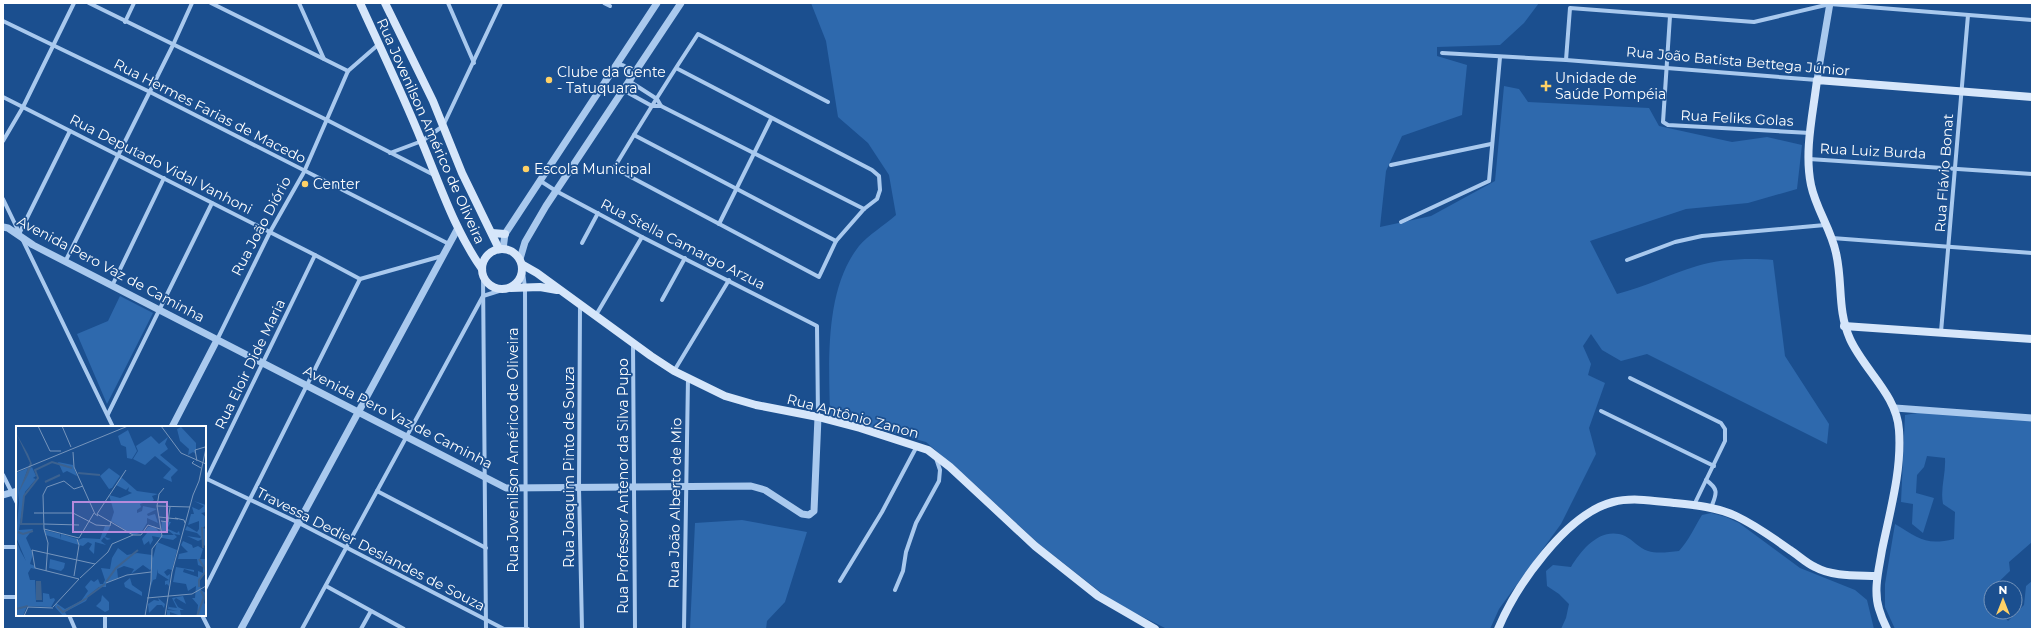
<svg xmlns="http://www.w3.org/2000/svg" width="2035" height="632" viewBox="0 0 2035 632" font-family="Montserrat,sans-serif">
	<style>
		.green { fill: #2e69ad }
		.lines { fill: none; stroke-linecap: round; stroke-linejoin: round }
		.minor { stroke: #a9c9ee; stroke-width: 4 }
		.tertiary { stroke: #a9c9ee; stroke-width: 7 }
		.secondary { stroke: #d6e6fa; stroke-width: 8 }
		.poi-dot { fill: #ffd166; stroke: #1b4f8f; stroke-width: 1.5 }
		.labels { text-anchor: middle; stroke-width: 3.5; stroke-linejoin: round; paint-order: stroke }
		.street-label { font-size: 14px; fill: #fff; stroke: #1b4f8f }
		.poi-label { font-size: 14px; fill: #fff; stroke: #1b4f8f; text-anchor: start }
		.inset-river { fill: none; stroke: #3c6290; stroke-width: 2 }
		.inset-road { fill: none; stroke: #7695bc; stroke-width: 1 }
		.view { fill: #b68bdc; fill-opacity: 0.15; stroke: #b68bdc; stroke-width: 2 }
		.inset-edge { fill: none; stroke: #fff; stroke-width: 2 }
	</style>
	<rect width="100%" height="100%" fill="#1b4f8f"/>
	<g class="green">
		<path d="M811,3H1539L1524,23L1500,45L1437,47V56L1467,65L1462,115L1402,136L1386,171L1380,227L1431,216L1495,181L1504,86L1519,89L1528,102L1649,108L1659,126L1732,142L1767,137L1802,145L1797,189L1748,203L1686,209L1590,241L1617,294C1645,287 1670,274 1697,266C1720,259 1750,258 1773,260L1785,356L1829,424L1827,444L1647,354L1621,361L1602,350L1591,334L1583,346L1591,364L1588,375L1605,383L1589,428L1596,454L1561,524L1499,609L1490,629H1167L1113,602L1039,544L971,481L926,442L830,416C829,364 824,290 859,246C868,235 885,225 896,215L889,175L868,143L838,117L826,41Z"/>
		<polygon points="120,296 153,313 107,404 77,334 108,321"/>
		<path d="M1923,412L2032,420V542L2009,562L2010,571L1986,594L1991,600V612H2001L2008,621L2024,605L2026,586L2032,581V629H1895L1885,607V584L1895,524C1919,538 1925,546 1954,539L1955,512L1943,504C1940,489 1946,474 1945,458L1927,456L1924,467L1917,475L1916,493L1934,498L1923,533L1912,524L1913,504L1901,502L1905,415Z"/>
		<path d="M1711,513L1726,517L1739,523L1800,568L1855,590L1867,600L1874,629H1561L1566,618L1569,604L1559,594L1547,586L1546,571L1553,565L1571,567C1582,549 1601,526 1625,536C1633,540 1639,548 1648,551C1657,554 1669,552 1679,551C1689,540 1694,528 1702,515Z"/>
		<polygon points="742,520 807,532 785,602 767,621 766,629 690,629 695,523"/>
	</g>
	<g class="lines">
		<g class="minor">
			<polyline points="89,3 327,120 434,175"/>
			<polyline points="211,3 348,71"/>
			<polyline points="299,3 324,59"/>
			<polyline points="448,3 474,63"/>
			<polyline points="604,3 610,6"/>
			<polyline points="1670,16 1663,122 1668,125 1810,133"/>
			<polyline points="3,21 150,92 449,244"/>
			<polyline points="125,22 134,3"/>
			<polyline points="1442,53 1566,60 1817,80"/>
			<polyline points="1566,60 1570,8 1754,22 1830,4 2032,20"/>
			<path d="M616,65C622,64 625,65 629,70V81L657,99L661,106"/>
			<path d="M676,68L872,170L879,176L880,190L877,199L864,209L836,241L819,277L614,168C641,123 669,78 698,34L828,102"/>
			<polyline points="623,90 652,106 661,106 864,209"/>
			<polyline points="3,97 315,255 360,279 442,256"/>
			<polyline points="634,135 836,241"/>
			<polyline points="3,141 23,107 74,3"/>
			<polyline points="390,153 422,141 443,126 501,3"/>
			<polyline points="1809,159 2032,174"/>
			<polyline points="1391,165 1491,144"/>
			<polyline points="539,180 556,191 642,237 817,326 818,417"/>
			<polyline points="3,199 113,427"/>
			<polyline points="1401,222 1489,181 1500,57"/>
			<polyline points="719,224 771,119"/>
			<polyline points="19,234 70,131"/>
			<polyline points="1832,238 2032,253"/>
			<polyline points="582,243 598,213"/>
			<polyline points="1627,260 1675,242 1702,236 1825,225"/>
			<polyline points="65,262 173,45 192,3"/>
			<polyline points="523,272 525,288 526,629"/>
			<polyline points="483,275 486,629"/>
			<polyline points="112,286 164,178"/>
			<polyline points="662,300 685,258"/>
			<polyline points="580,305 579,488 582,629"/>
			<polyline points="596,315 642,237"/>
			<polyline points="1941,332 1968,15"/>
			<polyline points="217,340 270,232 304,172 348,71 379,44"/>
			<polyline points="633,343 635,629"/>
			<polyline points="674,371 729,280"/>
			<polyline points="1630,378 1721,423 1725,429 1725,441 1694,505"/>
			<polyline points="1601,411 1714,466"/>
			<polyline points="108,414 212,203"/>
			<polyline points="3,475 17,503"/>
			<polyline points="207,479 299,523 504,629 528,629"/>
			<path d="M1706,480C1720,490 1716,494 1711,508"/>
			<polyline points="205,482 315,255"/>
			<polyline points="377,491 486,548"/>
			<polyline points="3,547 17,547"/>
			<polyline points="840,581 882,512 917,446"/>
			<polyline points="326,586 404,629"/>
			<polyline points="205,589 360,279"/>
			<polyline points="895,590 903,571 906,552 916,523 939,481 940,470 936,458"/>
			<polyline points="3,597 17,597"/>
			<polyline points="69,615 75,629"/>
			<polyline points="202,615 209,629"/>
			<polyline points="105,629 105,615"/>
			<polyline points="302,629 483,296 502,290"/>
			<polyline points="361,629 371,611"/>
			<polyline points="684,629 688,378"/>
		</g>
		<g class="tertiary">
			<polyline points="1817,80 1830,3"/>
			<polyline points="3,227 8,228 33,245 506,488 751,486 765,490 802,514 809,515 814,511 818,417"/>
			<polyline points="503,249 505,234 657,3"/>
			<polyline points="520,259 525,242 546,206 681,3"/>
			<polyline points="1895,408 2032,418"/>
			<polyline points="172,427 217,340"/>
			<polyline points="3,495 17,491"/>
			<polyline points="241,629 458,228"/>
		</g>
		<g class="secondary">
			<path d="M360,3C381,49 403,95 422,142C440,185 455,231 482,269"/>
			<polyline points="385,3 433,101 462,173 499,249"/>
			<polyline points="492,233 505,234"/>
			<circle cx="502" cy="269" r="20"/>
			<polyline points="523,265 537,273 651,356 674,371 725,396 756,405 818,417 860,428 928,450 950,467 1035,546 1098,596 1155,629"/>
			<polyline points="511,288 540,287 557,290"/>
			<polyline points="1844,326 2032,339"/>
			<path d="M1498,629C1516,586 1566,514 1613,502C1632,497 1655,501 1674,503C1695,505 1717,507 1736,516C1755,525 1772,537 1790,550C1798,555 1806,563 1815,567C1833,577 1858,575 1877,576"/>
			<path d="M1887,629C1884,623 1881,616 1879,609C1873,590 1879,569 1882,550C1890,511 1902,470 1899,430C1897,395 1864,370 1850,339C1837,310 1843,283 1836,253C1831,229 1816,209 1811,185C1804,151 1813,114 1817,80L2032,97"/>
		</g>
	</g>
	<g class="poi-dot">
		<circle cx="549" cy="80" r="4"/>
		<path d="M1544 80h4v4h4v4h-4v4h-4v-4h-4v-4h4z"/>
		<circle cx="526" cy="169" r="4"/>
		<circle cx="305" cy="184" r="4"/>
	</g>
	<g class="labels">
		<g class="street-label">
			<text transform="translate(1738 61) rotate(5)" y="5">Rua João Batista Bettega Júnior</text>
			<text transform="translate(210 111) rotate(27)" y="5">Rua Hermes Farias de Macedo</text>
			<text transform="translate(1737 118) rotate(3)" y="5">Rua Feliks Golas</text>
			<text transform="translate(431 131) rotate(66)" y="5">Rua Jovenilson Américo de Oliveira</text>
			<text transform="translate(1873 151) rotate(3)" y="5">Rua Luiz Burda</text>
			<text transform="translate(161 164) rotate(27)" y="5">Rua Deputado Vidal Vanhoni</text>
			<text transform="translate(1944 173) rotate(-86)" y="5">Rua Flávio Bonat</text>
			<text transform="translate(261 226) rotate(-62)" y="5">Rua João Diório</text>
			<text transform="translate(683 244) rotate(27)" y="5">Rua Stella Camargo Arzua</text>
			<text transform="translate(111 269) rotate(28)" y="5">Avenida Pero Vaz de Caminha</text>
			<text transform="translate(250 364) rotate(-64)" y="5">Rua Eloir Dide Maria</text>
			<text transform="translate(853 416) rotate(15)" y="5">Rua Antônio Zanon</text>
			<text transform="translate(398 417) rotate(27)" y="5">Avenida Pero Vaz de Caminha</text>
			<text transform="translate(513 450) rotate(-90)" y="5">Rua Jovenilson Américo de Oliveira</text>
			<text transform="translate(569 467) rotate(-90)" y="5">Rua Joaquim Pinto de Souza</text>
			<text transform="translate(623 486) rotate(-90)" y="5">Rua Professor Antenor da Silva Pupo</text>
			<text transform="translate(675 503) rotate(-89)" y="5">Rua João Alberto de Mio</text>
			<text transform="translate(371 549) rotate(27)" y="5">Travessa Dedier Deslandes de Souza</text>
		</g>
		<g class="poi-label">
			<text x="557" y="77">Clube da Gente<tspan x="557" dy="16">- Tatuquara</tspan></text>
			<text x="1555" y="83">Unidade de<tspan x="1555" dy="16">Saúde Pompéia</tspan></text>
			<text x="534" y="174">Escola Municipal</text>
			<text x="313" y="189">Center</text>
		</g>
	</g>
	<g transform="translate(16 426)">
		<rect width="190" height="190" fill="#1b4f8f"/>
		<path d="M165,1L180,17V28L177,26L172,29L173,23L164,15L161,3ZM112,4L121,25L116,33L111,32L110,21L105,19L102,10ZM135,10L143,18L152,11L149,18L152,23L144,29L162,44L155,51L156,56L147,52L155,43L139,30L129,39L117,33L122,25L120,20ZM42,36L57,39L61,50L51,45L47,47ZM16,41L20,50L17,52L20,53L9,66L3,104L17,103L10,112L17,128L14,138L19,140V143L15,142L12,147L14,154H19L20,176H27V167L33,168L34,173L38,172L39,174L35,181L11,180L7,190H0V113L4,124L10,135L0,111L3,76V67L0,95V47L12,42L7,57L13,43ZM93,42L104,50L96,62L93,63L84,50ZM105,51L121,65L142,68L136,70L138,74L135,76L133,75L124,78L125,81L121,84V87L126,85L127,80L141,83L131,88L132,90L139,88L142,97L131,92V97L125,107L117,109L95,95L98,86L93,69L104,72L116,67L112,65L113,61L110,64L100,59ZM178,75L190,79V86L185,87L190,91V99L187,102L190,103V120L187,119V113L182,115L171,110L184,112L185,111L181,107L169,104L171,100L181,106L183,103V95L172,99L175,88H178L176,81L183,84L188,80ZM146,95L155,96L150,105L152,103L161,107L163,105L164,109L158,108L161,111L157,114L136,110L137,114L134,119L133,115L128,119L126,113L131,107L128,106L132,101L138,100L146,109H158L153,105L145,106ZM89,100L94,101L89,111L95,113L91,114L88,111L85,115L90,119L79,116L78,128L73,123L76,118L72,116L67,120L63,119L62,114L67,112L84,113ZM28,104L44,108V113L45,108L61,113L63,119L30,109ZM167,115L176,119L177,122L182,120L187,123L184,133H190V147L183,155L185,164L190,167L188,177L190,179V190H181L182,179L176,172H179L180,160L172,165L170,158L157,156L160,141L178,144V146L168,143L167,146L182,151V145L187,147V141L182,139L181,133H162L163,128L172,126L165,119ZM141,116L161,124L156,144L152,143L148,146L151,150L154,148L153,160L151,158L149,159V155L153,154L142,147V143L140,153L137,154L135,160L136,142L134,144L127,139L115,148L118,143L108,140L101,143L102,152L90,157V161H98H83L73,169L70,175L49,186L51,190H47L39,181L40,177L49,183L65,175L72,165L69,161L75,154L78,156L82,153L84,158H87L89,154L85,142L94,143L96,132L102,122L111,129L121,127L136,129L137,132ZM34,133L49,137L48,142L45,145L33,142ZM114,152L116,159L126,166V170L109,161L108,157ZM86,169L93,176V184L89,186L80,180L85,175ZM167,170L170,178L160,172L158,174L162,181L168,184H164L165,190L154,186V190H151V184L162,185L152,183L153,178V181L161,182L156,172ZM142,172L149,178L148,182L146,179H141L133,187L132,178L138,174L143,175Z" fill="#2e69ad"/>
		<path d="M0,7L12,28L16,38L12,49L3,66L0,109L3,65L14,37ZM20,155H25L26,174H20Z" fill="#3c6290"/>
		<path class="inset-river" d="M62,47L84,49M29,56L44,49M27,98H5L8,70L22,52L19,44L36,36L56,42M186,101L187,122M2,106L7,108L17,105M183,133L190,145L183,154V161M90,156L100,142L122,124M71,171L89,158M41,180L47,186L71,172M0,183L12,180M181,190L188,171L185,165"/>
		<path class="inset-road" d="M22,0L34,25H45M46,0L55,21M145,0L165,27L190,38M57,26L58,41L79,88L82,90M178,35L176,37L185,42M181,35L179,24L189,21M0,46L112,0M141,80L143,68L148,62M18,87H57L80,99L94,100L95,95M81,88L110,44M81,88L117,109H125L132,99L144,103M143,91L162,93M159,92L168,94L169,97M145,95L152,96L154,81M28,98L63,99M28,103L63,112L78,87M16,124L79,138M16,124L19,142L63,153M30,145L32,117L28,103L27,69L31,61L48,55L58,63L67,60M58,150L63,119L61,113M64,152L92,126L96,118L117,109M90,157L111,149L135,146M153,170L176,168L190,160M131,172L153,170M37,181L63,153M8,190L12,181L37,182M129,190L135,155L136,123L146,110L141,80L174,81M149,190L156,146L177,69L183,55L190,22"/>
		<path class="view" d="M57,76H151V106H57Z"/>
		<rect width="190" height="190" class="inset-edge"/>
	</g>
	<rect width="2035" height="632" fill="none" stroke="#ffffff" stroke-width="8"/>
	<g transform="translate(2003 600)"><circle r="19" fill="#1b4f8f" stroke="#7695bc"/>
	<path d="M0-3L7 15L0 10L-7 15Z" fill="#ffd166"/>
	<text y="-6" font-size="11" font-weight="bold" text-anchor="middle" fill="#ffffff">N</text>
	</g>
</svg>
